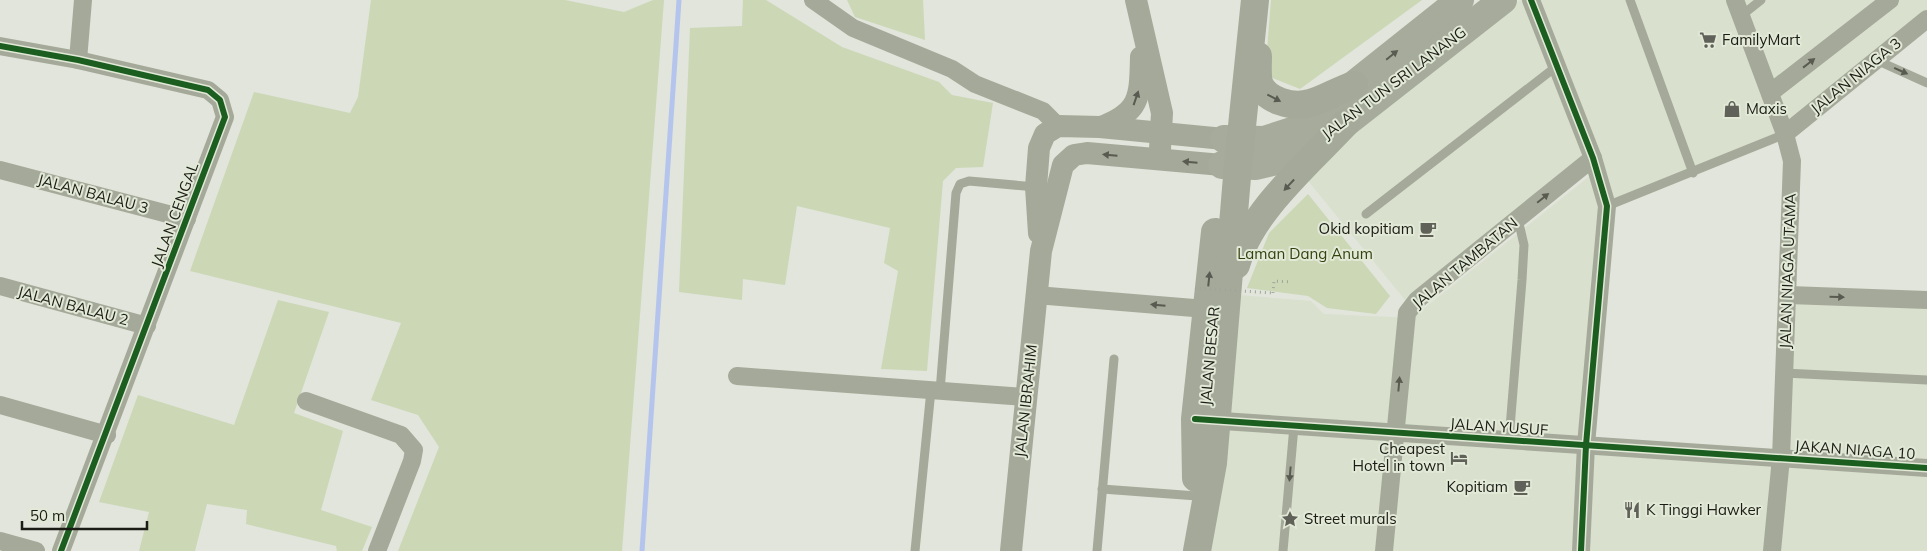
<svg xmlns="http://www.w3.org/2000/svg" width="1927" height="551" viewBox="0 0 1927 551" font-family="Mulish,sans-serif">
	<style>
		.built { fill: #d9e0cd }
		.green { fill: #ccd7b6 }
		.lines { fill: none; stroke-linecap: round; stroke-linejoin: round }
		.stream { stroke: #b4c4ed; stroke-width: 5 }
		.path { stroke: #a0a599; stroke-width: 3; stroke-dasharray: 1 4; stroke-linecap: butt }
		.service { stroke: #a5a99a; stroke-width: 9 }
		.minor { stroke: #a5a99a; stroke-width: 18 }
		.tertiary { stroke: #a5a99a; stroke-width: 22 }
		.primary { stroke: #a6ab9b; stroke-width: 28 }
		.trunk { stroke: #a4a99a; stroke-width: 28 }
		.path-bridge { stroke: #a0a599; stroke-width: 3; stroke-dasharray: 1 4; stroke-linecap: butt }
		.cycleway-casing { stroke: #e2e9d7; stroke-width: 9 }
		.cycleway { stroke: #1b5e20; stroke-width: 6 }
		.oneway { fill: #595c51 }
		.oneway2 { fill: #595b51 }
		.oneway3 { fill: #585b51 }
		.labels { text-anchor: middle; stroke-width: 4; stroke-linejoin: round; paint-order: stroke }
		.poi-label { font-size: 15px; fill: #1a1c15; stroke: #e2e9d7; text-anchor: start }
		.street-label { font-size: 15px; fill: #1a1c15; stroke: #e2e9d7 }
		.park-label { font-size: 15px; fill: #33410f; stroke: #e2e9d7 }
	</style>
	<rect width="100%" height="100%" fill="#e1e5db"/>
	<g class="built">
		<polygon points="1520,0 1927,0 1927,29 1793,135 1611,209 1600,161 1414,311 1305,177 1341,138"/>
		<polygon points="1591,175 1601,209 1593,438 1775,451 1766,551 1210,551 1238,295 1311,301 1324,314 1412,318"/>
		<polygon points="1795,289 1927,294 1927,551 1779,551"/>
	</g>
	<g class="green">
		<polygon points="371,0 565,0 624,12 653,0 664,0 622,551 398,551 439,447 418,415 371,400 401,323 190,271 254,92 350,113 358,97"/>
		<polygon points="743,0 766,0 842,47 939,82 952,95 993,103 983,167 956,168 943,181 927,371 881,369 898,271 884,263 890,228 797,206 785,285 743,279 742,300 679,292 690,28 742,26"/>
		<polygon points="847,0 923,0 925,40 855,17"/>
		<polygon points="1271,0 1422,0 1300,89 1265,75"/>
		<polygon points="1308,194 1390,296 1376,314 1327,308 1308,296 1247,288 1269,233"/>
		<polygon points="278,300 329,312 294,413 343,431 321,510 372,527 362,551 337,551 336,546 246,524 247,510 207,504 195,551 139,551 149,512 99,502 138,395 234,425"/>
	</g>
	<g class="lines">
		<polyline class="stream" points="642,551 679,0"/>
		<polyline class="path" points="1273,293 1274,281 1291,282"/>
		<g class="service">
			<polyline points="1630,0 1693,173"/>
			<polyline points="1741,16 1761,0"/>
			<polyline points="1876,60 1927,83"/>
			<polyline points="1607,206 1785,134"/>
			<polyline points="1366,214 1557,66"/>
			<polyline points="1784,373 1927,380"/>
			<polyline points="940,391 956,193 960,184 969,181 1036,187"/>
			<polyline points="1509,440 1522,280 1524,245 1518,219"/>
			<polyline points="1102,489 1197,496"/>
			<polyline points="915,551 931,390"/>
			<polyline points="1097,551 1114,359"/>
			<polyline points="1283,551 1294,426"/>
		</g>
		<g class="minor">
			<polyline points="813,0 853,28 952,69 975,84 1043,111 1058,126"/>
			<polyline points="1531,0 1593,158 1607,206 1586,445 1581,551"/>
			<polyline points="1735,0 1785,134 1792,161 1781,458 1772,551"/>
			<polyline points="0,46 78,60 208,90 220,100 225,117 61,551"/>
			<polyline points="78,60 83,0"/>
			<polyline points="1770,93 1890,0"/>
			<polyline points="1785,134 1927,19"/>
			<polyline points="0,170 187,219"/>
			<polyline points="0,286 147,326"/>
			<polyline points="1036,295 1206,309"/>
			<polyline points="1789,295 1927,300"/>
			<polyline points="737,376 1026,397"/>
			<polyline points="306,401 401,435 414,450 412,461 377,551"/>
			<polyline points="0,405 107,435"/>
			<polyline points="1207,420 1927,468"/>
			<polyline points="0,541 36,551"/>
			<polyline points="1384,551 1407,313 1417,300 1593,158"/>
		</g>
		<g class="tertiary">
			<polyline points="1136,0 1162,113 1160,149"/>
			<path d="M1101,127C1141,112 1140,96 1141,57"/>
			<polyline points="1039,233 1036,187 1039,148 1045,134 1058,126 1100,127 1224,139"/>
			<polyline points="1011,551 1041,251 1063,165 1074,155 1087,153 1222,165"/>
		</g>
		<g class="primary">
			<polyline points="1224,139 1264,140 1298,129 1460,0"/>
			<polyline points="1222,165 1256,166 1281,160 1310,147 1346,123 1503,0"/>
		</g>
		<g class="trunk">
			<path d="M1258,56C1258,64 1257,75 1259,83C1266,101 1293,108 1310,103C1325,99 1338,90 1354,85"/>
			<path d="M1236,265C1251,211 1309,163 1346,123"/>
			<polyline points="1196,478 1195,419 1215,232"/>
			<polyline points="1197,551 1213,463 1238,165 1255,0"/>
		</g>
		<polyline class="path-bridge" points="1195,288 1273,293"/>
		<g class="cycleway-casing">
			<g id="cycleway">
				<polyline points="1531,0 1593,158 1607,206 1586,445 1581,551"/>
				<polyline points="0,46 78,60 208,90 220,100 225,117 61,551"/>
				<polyline points="1195,419 1927,468"/>
			</g>
		</g>
		<use href="#cycleway" class="cycleway"/>
	</g>
	<defs><path id="oneway-solid" d="M-6-.8H1V-3.2L6.5 0L1 3.2V.8H-6Z" transform="scale(1.25)"/></defs>
	<use class="oneway" href="#oneway-solid" transform="translate(1392 55) rotate(-39)"/>
	<g class="oneway2">
		<use href="#oneway-solid" transform="translate(1809 63) rotate(-38)"/>
		<use href="#oneway-solid" transform="translate(1901 71) rotate(24)"/>
		<use href="#oneway-solid" transform="translate(1136 98) rotate(-71)"/>
		<use href="#oneway-solid" transform="translate(1110 155) rotate(-175)"/>
		<use href="#oneway-solid" transform="translate(1190 162) rotate(-175)"/>
		<use href="#oneway-solid" transform="translate(1543 198) rotate(-39)"/>
		<use href="#oneway-solid" transform="translate(1837 297) rotate(2)"/>
		<use href="#oneway-solid" transform="translate(1158 305) rotate(-175)"/>
		<use href="#oneway-solid" transform="translate(1399 384) rotate(-85)"/>
		<use href="#oneway-solid" transform="translate(1290 474) rotate(95)"/>
	</g>
	<g class="oneway3">
		<use href="#oneway-solid" transform="translate(1274 98) rotate(27)"/>
		<use href="#oneway-solid" transform="translate(1289 185) rotate(133)"/>
		<use href="#oneway-solid" transform="translate(1209 279) rotate(-84)"/>
	</g>
	<defs>
		<g id="supermarket-bare" transform="scale(1.35)"><path d="M-6-5.5h2.5l.6 2H6L4.5 2H-2.5L-4.4-4H-6ZM-1.5 3.2a1.3 1.3 0 1 0 .1 0ZM3 3.2a1.3 1.3 0 1 0 .1 0Z" fill="#60625a" stroke="#e2e9d7" stroke-width="2.5" paint-order="stroke"/></g>
		<g id="shop-bare" transform="scale(1.35)"><path d="M-5-2.5h2.3a2.7 3.5 0 0 1 5.4 0H5L5.5 6h-11ZM-1.5-2.5h3a1.5 2.3 0 0 0-3 0Z" fill="#60625a" stroke="#e2e9d7" stroke-width="2.5" paint-order="stroke"/></g>
		<g id="cafe-bare" transform="scale(1.35)"><path d="M-5.5-4.5H6V0H3Q3 3.5 0 3.5H-2.5Q-5.5 3.5-5.5 0ZM3-3.2v2h1.7v-2ZM-6 4.5H4V6H-6Z" fill="#60625a" stroke="#e2e9d7" stroke-width="2.5" paint-order="stroke"/></g>
		<g id="hotel-bare" transform="scale(1.35)"><path d="M-6-4.5h1.5V1H6V5H4.5V3h-9V5H-6ZM-4 0a1.8 1.8 0 1 1 3.6 0ZM.5 0V-2.5h3Q6-2.5 6 0Z" fill="#60625a" stroke="#e2e9d7" stroke-width="2.5" paint-order="stroke"/></g>
		<g id="restaurant-bare" transform="scale(1.35)"><path d="M-5-6h1v4h1v-4h1v4h1v-4h1v5L-1.5 .5V6h-2V.5L-5-1ZM5-6V6H3V1.5H1.5Q1.5-4 5-6Z" fill="#60625a" stroke="#e2e9d7" stroke-width="2.5" paint-order="stroke"/></g>
		<g id="sight-bare" transform="scale(1.35)"><path d="M0-6L1.8-2.2L6-1.7L2.9 1.2L3.7 5.4L0 3.3L-3.7 5.4L-2.9 1.2L-6-1.7L-1.8-2.2Z" fill="#60625a" stroke="#e2e9d7" stroke-width="2.5" paint-order="stroke"/></g>
	</defs>
	<g fill-rule="evenodd">
		<use href="#supermarket-bare" x="1708" y="40"/>
		<use href="#shop-bare" x="1732" y="109"/>
		<use href="#cafe-bare" x="1428" y="229"/>
		<use href="#hotel-bare" x="1459" y="458"/>
		<use href="#cafe-bare" x="1522" y="487"/>
		<use href="#restaurant-bare" x="1632" y="510"/>
		<use href="#sight-bare" x="1290" y="519"/>
	</g>
	<g class="labels">
		<g class="poi-label">
			<text x="1722" y="45">FamilyMart</text>
			<text x="1746" y="114">Maxis</text>
			<text x="1414" y="234" text-anchor="end">Okid kopitiam</text>
			<text x="1445" y="454" text-anchor="end">Cheapest<tspan x="1445" dy="17">Hotel in town</tspan></text>
			<text x="1508" y="492" text-anchor="end">Kopitiam</text>
			<text x="1646" y="515">K Tinggi Hawker</text>
			<text x="1304" y="524">Street murals</text>
		</g>
		<g class="street-label">
			<text transform="translate(1856 76) rotate(-39)" y="5">JALAN NIAGA 3</text>
			<text transform="translate(1394 83) rotate(-37)" y="5">JALAN TUN SRI LANANG</text>
			<text transform="translate(93 194) rotate(15)" y="5">JALAN BALAU 3</text>
			<text transform="translate(175 215) rotate(-70)" y="5">JALAN CENGAL</text>
			<text transform="translate(1465 263) rotate(-40)" y="5">JALAN TAMBATAN</text>
			<text transform="translate(1788 271) rotate(-88)" y="5">JALAN NIAGA UTAMA</text>
			<text transform="translate(73 306) rotate(15)" y="5">JALAN BALAU 2</text>
			<text transform="translate(1210 356) rotate(-85)" y="5">JALAN BESAR</text>
			<text transform="translate(1026 401) rotate(-84)" y="5">JALAN IBRAHIM</text>
			<text transform="translate(1499 427) rotate(4)" y="5">JALAN YUSUF</text>
			<text transform="translate(1855 450) rotate(4)" y="5">JAKAN NIAGA 10</text>
		</g>
		<g class="park-label">
			<text x="1305" y="259">Laman Dang Anum</text>
		</g>
	</g>
	<path d="M22 521v8h125v-8" fill="none" stroke="#1a1c15" stroke-width="2.5"/>
	<text x="30" y="521" font-size="15" fill="#1a1c15" stroke="#e2e9d7" stroke-width="4" paint-order="stroke">50 m</text>
</svg>
